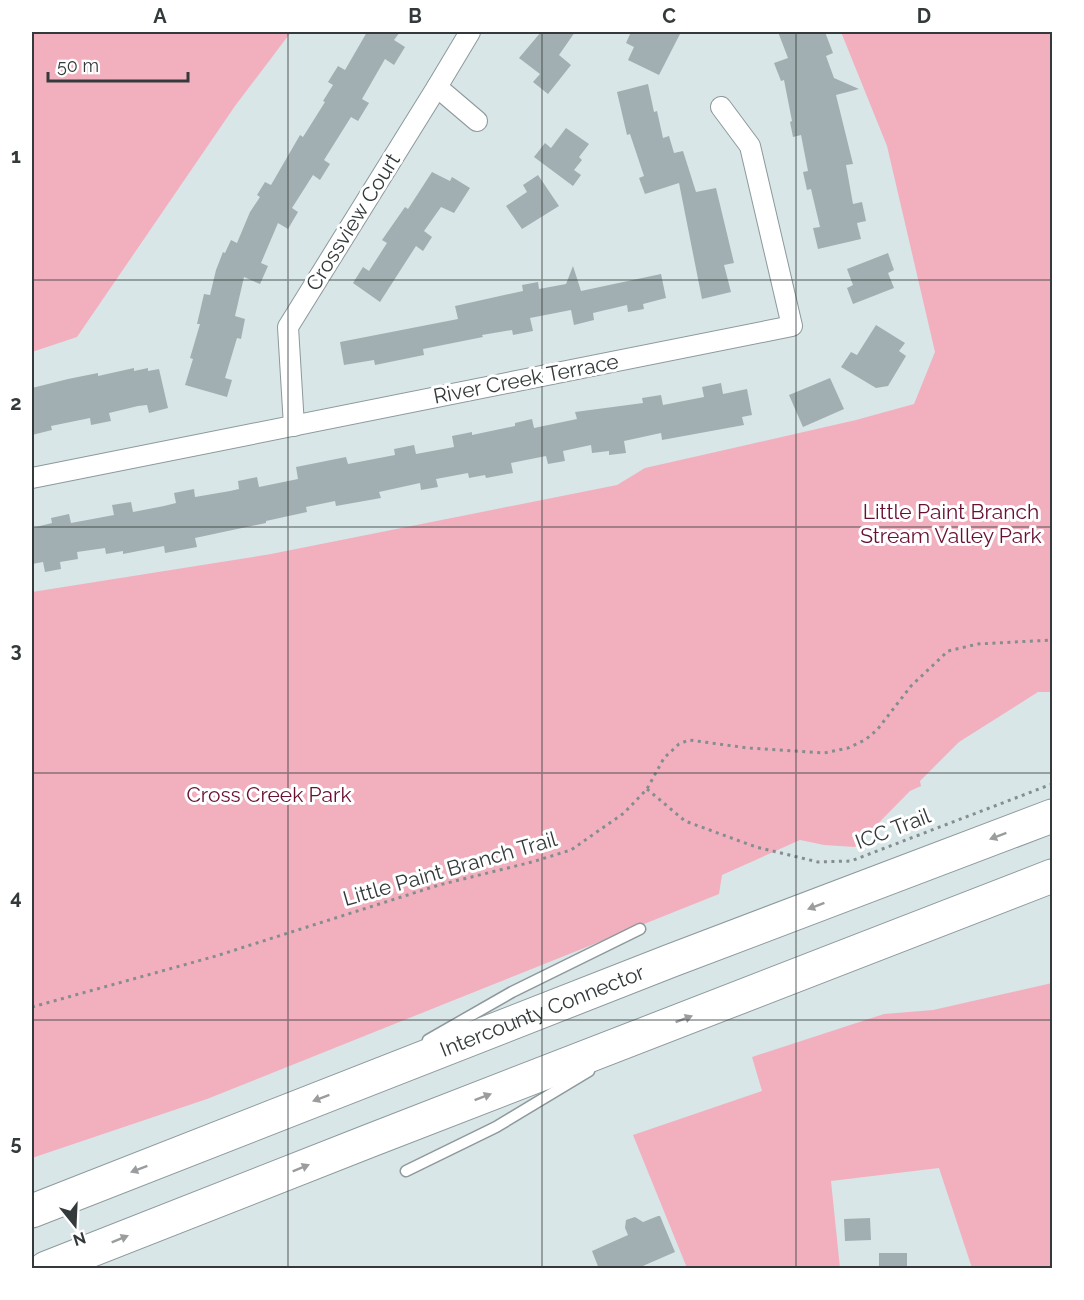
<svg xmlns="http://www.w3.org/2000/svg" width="1084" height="1300" viewBox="0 0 1084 1300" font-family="Raleway,sans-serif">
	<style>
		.green { fill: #f2b0bf }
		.building { fill: #a2afb2 }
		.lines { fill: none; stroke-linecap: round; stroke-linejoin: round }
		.service-casing { stroke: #8d999c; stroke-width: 13 }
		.minor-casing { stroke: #8d999c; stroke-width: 22 }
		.motorway-casing { stroke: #8d999c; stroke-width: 35 }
		.path { stroke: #848e8f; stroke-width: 3; stroke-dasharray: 3 4.5; stroke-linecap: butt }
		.service { stroke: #fff; stroke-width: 10 }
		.minor { stroke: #fff; stroke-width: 20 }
		.motorway { stroke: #fff; stroke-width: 33 }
		.oneway { fill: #9a9c9d }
		.grid { fill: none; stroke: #343a3b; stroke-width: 1.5; stroke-opacity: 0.55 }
		.labels { text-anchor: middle; stroke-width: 6; stroke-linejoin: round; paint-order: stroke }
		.street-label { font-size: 21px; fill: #343a3b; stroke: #fff }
		.park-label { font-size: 21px; fill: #690f32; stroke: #fff }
		.neatline { fill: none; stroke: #343a3b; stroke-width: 2 }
		.grid-label { font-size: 20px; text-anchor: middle; font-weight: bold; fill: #343a3b }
	</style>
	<rect width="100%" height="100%" fill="#d8e6e8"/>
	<g class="green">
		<polygon points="32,32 291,32 235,106 77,337 32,352"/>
		<polygon points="841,32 1052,32 1052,692 1038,692 959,742 920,781 921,786 910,791 855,847 824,845 800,840 722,875 719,894 207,1099 32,1158 32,592 271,554 617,485 645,468 856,420 914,404 935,352 887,146"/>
		<polygon points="1052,983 1052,1268 972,1268 939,1168 831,1181 840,1268 687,1268 633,1135 762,1091 752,1057 884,1014 933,1010"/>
	</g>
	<g class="building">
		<polygon points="367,32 400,32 394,40 405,47 394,65 385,59 362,99 369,103 358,121 351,117 324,160 330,164 320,180 313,175 292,208 298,212 288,229 278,223 261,263 268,266 260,284 244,277 235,316 245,319 241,339 237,338 225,378 232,380 227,397 185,385 193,359 190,358 200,324 197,324 204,294 210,295 216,270 223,252 225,253 231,240 237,243 250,212 260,197 257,195 265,182 271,185 300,135 303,137 325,102 323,101 333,85 328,82 338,66 345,70"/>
		<polygon points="541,32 575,32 559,55 571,65 548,94 533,82 540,74 519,58"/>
		<polygon points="631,32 681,32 659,75 628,60 634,47 626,43"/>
		<polygon points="778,32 825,32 833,53 826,56 834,78 859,89 836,95 853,164 846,165 853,204 862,202 866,221 857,223 861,239 818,249 813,228 820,227 811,189 807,190 803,172 808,171 801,135 793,137 790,122 792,121 784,80 781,81 774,63 788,58"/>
		<polygon points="648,84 654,112 657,111 663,138 669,136 674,153 683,151 696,192 716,188 734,263 724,265 731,292 702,299 679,183 645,194 639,178 644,176 630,134 627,135 617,92"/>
		<polygon points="566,128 589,144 579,157 582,160 574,170 581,175 573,186 534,157 545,143 551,148"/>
		<polygon points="432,172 450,181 452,177 470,188 454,213 441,207 424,231 432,237 423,251 416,246 380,302 353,283 363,267 369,271 387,243 382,240 405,207 408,209"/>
		<polygon points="538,175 559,206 522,229 506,206 527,192 523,185"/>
		<polygon points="888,253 894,270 888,273 894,288 853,304 847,288 853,285 847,269"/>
		<polygon points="573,266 581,291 661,274 666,298 643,304 644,309 628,312 627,305 593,313 594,320 574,325 571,310 530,318 533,331 513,335 512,330 482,335 483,337 423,349 424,355 375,365 374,360 344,365 340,342 458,319 455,306 523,291 522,285 538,282 539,289 566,284"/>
		<polygon points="876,325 905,343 899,351 906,356 888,386 876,388 841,367 851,352 857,355"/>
		<polygon points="134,368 134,371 148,368 148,371 159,369 168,408 149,413 147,405 138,406 109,413 111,421 91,425 90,418 51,426 52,430 32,435 32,388 68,379 98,373 98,376"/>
		<polygon points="830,378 844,409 803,427 789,395"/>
		<polygon points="721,383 723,394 747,389 752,415 742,417 744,425 662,440 661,433 624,441 626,453 609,455 609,451 592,453 591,445 563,451 565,461 548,464 546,456 511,463 513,473 486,478 485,475 469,478 468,473 436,479 438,487 421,490 420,483 379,492 381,498 336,506 335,501 306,507 307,512 266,521 266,523 195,538 197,547 165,553 164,546 123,554 123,551 106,554 105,548 77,552 78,559 60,562 61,569 45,572 43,562 32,564 32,528 52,523 51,518 69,514 71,523 114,515 112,505 131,502 133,512 164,506 176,503 174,493 194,489 195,497 230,491 239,489 238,481 257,477 259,487 298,479 296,467 346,457 348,464 395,455 394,449 414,445 416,454 454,447 452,436 472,432 472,435 515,426 515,423 532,419 534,428 577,419 575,412 643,403 642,398 661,395 663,405 704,397 702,387"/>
		<polygon points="658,1216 660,1216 675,1252 636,1269 599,1269 592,1251 628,1235 625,1228 626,1220 635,1217 643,1222"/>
		<polygon points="870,1218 871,1240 845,1241 844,1219"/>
		<rect x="879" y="1253" width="28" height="16"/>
	</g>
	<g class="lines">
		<g class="service-casing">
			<g id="service">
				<polyline points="428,1040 512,992 640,929"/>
				<polyline points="406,1171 496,1127 589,1071"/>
			</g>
		</g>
		<g class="minor-casing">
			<g id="minor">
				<polyline points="437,87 477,121"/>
				<polyline points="294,426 288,327 437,87 470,32"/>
				<polyline points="32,478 792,326 750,146 721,107"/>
			</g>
		</g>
		<g class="motorway-casing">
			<g id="motorway">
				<path id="s1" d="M32,1211L670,961L1052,816"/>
				<polyline points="46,1268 369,1141 1052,876"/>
			</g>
		</g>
		<g class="path">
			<polyline points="647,789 685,821 756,847 818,862 851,861 1052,784"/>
			<polyline points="32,1007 216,956 439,885 532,862 571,850 624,813 647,789 664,758 679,744 689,740 748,748 824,753 848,748 865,740 877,730 911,686 948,651 978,644 1052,640"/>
		</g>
		<use href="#service" class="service"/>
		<use href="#minor" class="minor"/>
		<use href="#motorway" class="motorway"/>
	</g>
	<defs><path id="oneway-solid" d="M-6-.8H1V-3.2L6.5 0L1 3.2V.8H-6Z" transform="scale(1.5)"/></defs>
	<g class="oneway">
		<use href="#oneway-solid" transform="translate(998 836) rotate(159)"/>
		<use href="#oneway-solid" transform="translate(816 906) rotate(159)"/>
		<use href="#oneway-solid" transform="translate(684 1019) rotate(-21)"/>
		<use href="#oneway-solid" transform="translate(483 1097) rotate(-21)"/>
		<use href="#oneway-solid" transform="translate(321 1098) rotate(159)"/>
		<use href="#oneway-solid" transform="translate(301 1168) rotate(-22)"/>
		<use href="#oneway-solid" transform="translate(139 1169) rotate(159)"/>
		<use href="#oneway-solid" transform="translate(120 1239) rotate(-22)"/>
	</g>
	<path class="grid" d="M288,32V1268M542,32V1268M796,32V1268M32,280H1052M32,527H1052M32,773H1052M32,1020H1052"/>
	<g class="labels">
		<g class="street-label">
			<text transform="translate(353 222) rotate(-58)" y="7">Crossview Court</text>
			<text transform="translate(526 379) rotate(-11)" y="7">River Creek Terrace</text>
			<text transform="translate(893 829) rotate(-21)" y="7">ICC Trail</text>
			<text transform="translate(450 869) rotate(-16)" y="7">Little Paint Branch Trail</text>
			<text dy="7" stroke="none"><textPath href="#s1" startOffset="548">Intercounty Connector</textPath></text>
		</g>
		<g class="park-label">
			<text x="951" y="519">Little Paint Branch<tspan x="951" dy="24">Stream Valley Park</tspan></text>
			<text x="269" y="802">Cross Creek Park</text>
		</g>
	</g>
	<rect width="1084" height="1300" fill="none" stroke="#ffffff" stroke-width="66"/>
	<g transform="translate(75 1225) rotate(162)" stroke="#ffffff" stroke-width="4.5" paint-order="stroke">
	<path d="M0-4.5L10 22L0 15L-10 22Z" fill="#343a3b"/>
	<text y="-9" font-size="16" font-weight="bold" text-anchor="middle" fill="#343a3b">N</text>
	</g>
	<path d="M48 72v9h140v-9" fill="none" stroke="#343a3b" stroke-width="3"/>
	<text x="57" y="72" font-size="18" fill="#343a3b" stroke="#ffffff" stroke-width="4.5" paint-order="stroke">50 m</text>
	<rect x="33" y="33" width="1018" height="1234" class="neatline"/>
	<g class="grid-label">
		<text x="160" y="23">A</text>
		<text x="415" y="23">B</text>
		<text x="669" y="23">C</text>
		<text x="924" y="23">D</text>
		<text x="16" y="163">1</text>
		<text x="16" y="410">2</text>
		<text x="16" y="657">3</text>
		<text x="16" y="904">4</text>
		<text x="16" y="1150">5</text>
	</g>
</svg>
